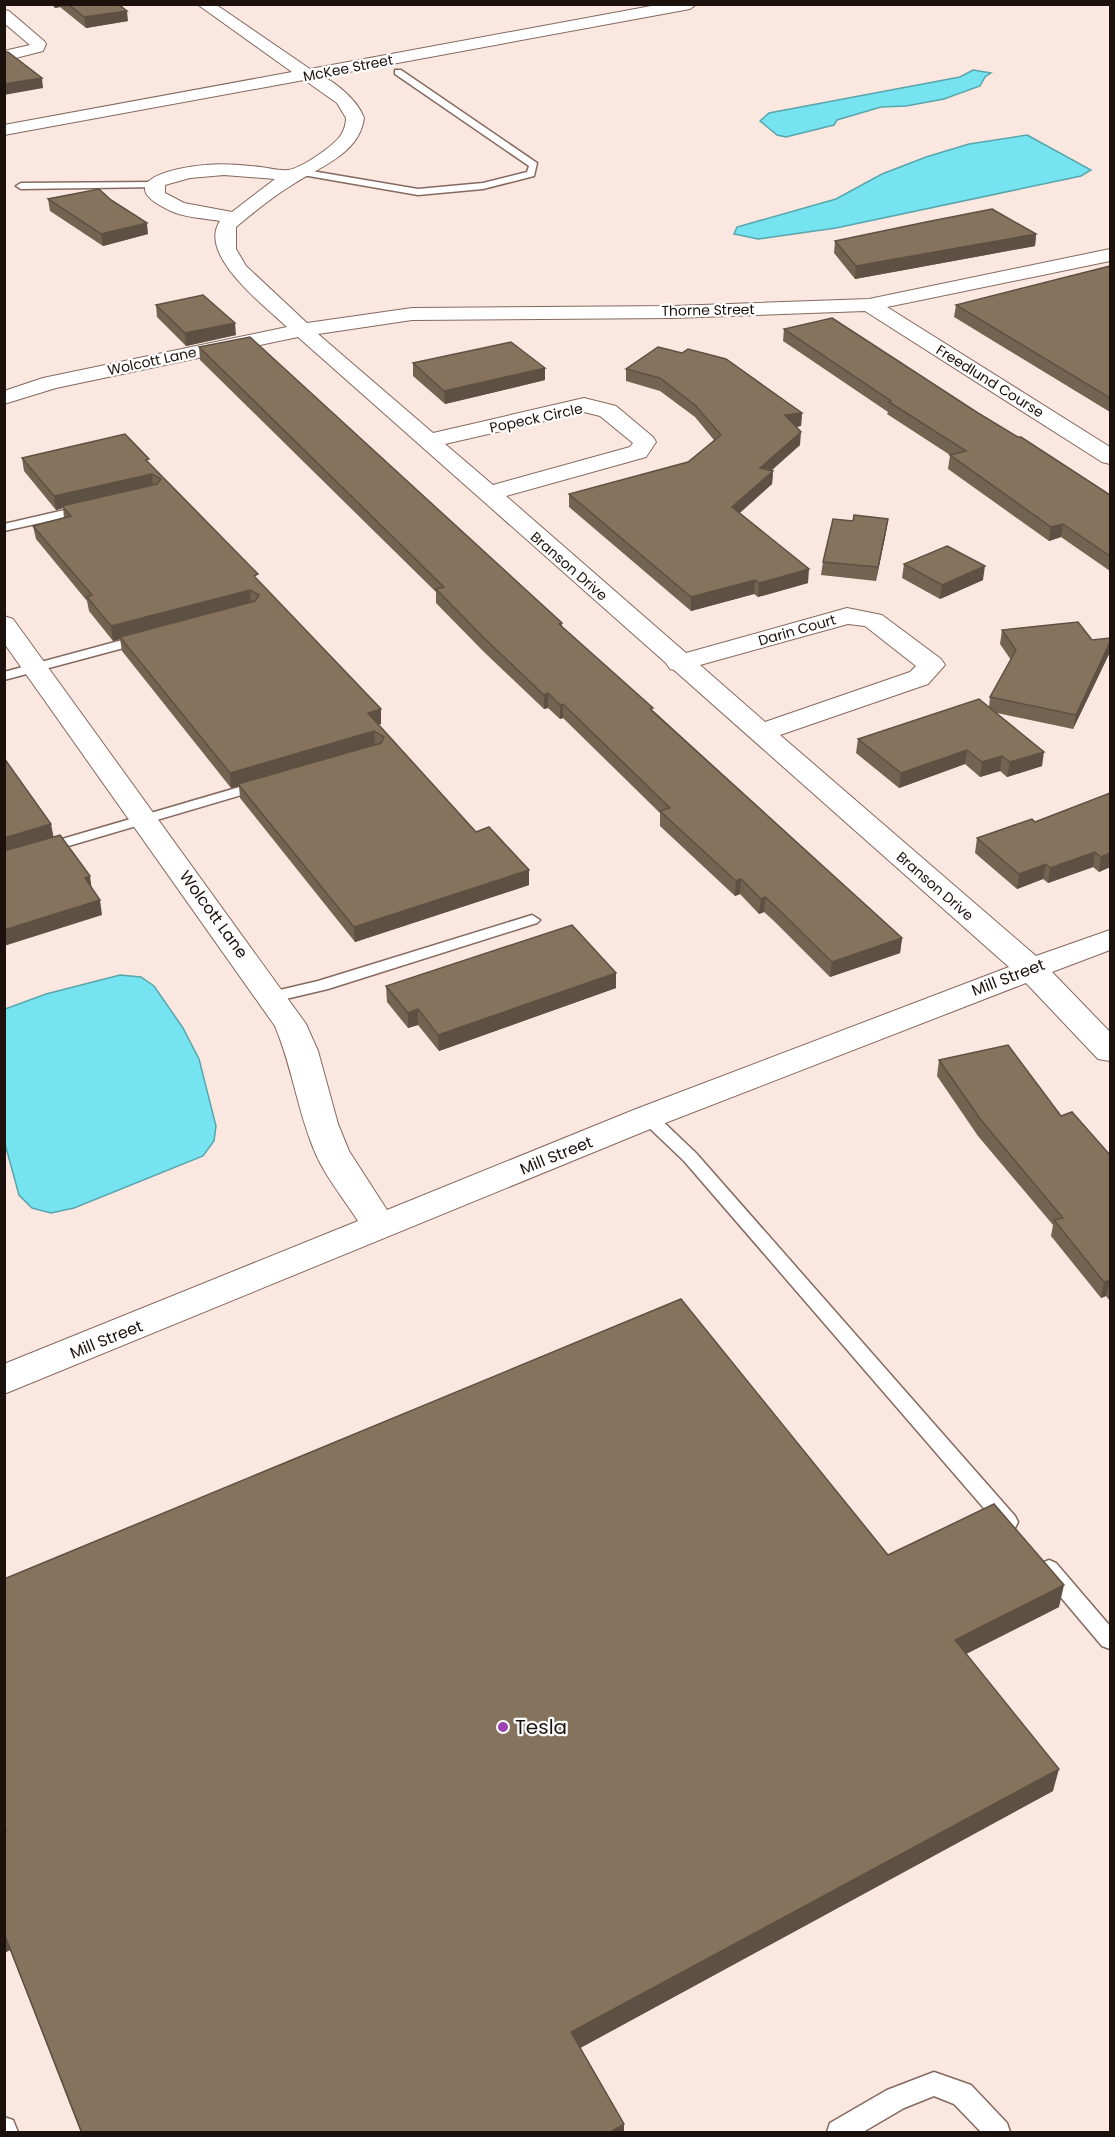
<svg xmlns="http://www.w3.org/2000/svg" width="1115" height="2137" viewBox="0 0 1115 2137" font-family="Poppins,sans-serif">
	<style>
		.water { fill: #75e4f0; stroke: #5aa5ac; stroke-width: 1.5 }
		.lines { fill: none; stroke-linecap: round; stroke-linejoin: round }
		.service-casing { stroke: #85695f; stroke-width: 3 }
		.minor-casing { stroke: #85695f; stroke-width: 2 }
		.tertiary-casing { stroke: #85695f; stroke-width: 2 }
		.service { fill: #fff; fill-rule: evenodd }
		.minor { fill: #fff; fill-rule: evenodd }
		.tertiary { fill: #fff; fill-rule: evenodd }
		.wall { fill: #736351 }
		.shaded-wall { fill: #5e5042 }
		.building { fill: #86735e; stroke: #5e5042; stroke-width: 1.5 }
		.poi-dot { fill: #9c43af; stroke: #fff; stroke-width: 2 }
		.labels { text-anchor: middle; stroke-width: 4.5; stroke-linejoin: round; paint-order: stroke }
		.far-street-label { font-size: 14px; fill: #1c110d; stroke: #fff }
		.street-label { font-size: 16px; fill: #1c110d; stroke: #fff }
		.near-poi-label { font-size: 20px; fill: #1c110d; stroke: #fff; text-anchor: start }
	</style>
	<rect width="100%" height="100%" fill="#fae7df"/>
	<g class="water">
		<polygon points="973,70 991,73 985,77 980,86 944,99 906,106 881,107 837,120 834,125 786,137 777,135 760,121 769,113 960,77"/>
		<polygon points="1027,135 1091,170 1081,176 836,228 758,239 734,234 737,227 836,199 882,174 926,157 969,144"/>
		<polygon points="120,975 141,977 154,986 183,1028 199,1059 216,1126 214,1141 203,1156 74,1208 51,1213 32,1208 19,1195 5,1144 5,1009 46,994"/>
	</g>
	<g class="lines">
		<g class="service-casing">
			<g id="service">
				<polygon points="395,70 401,70 537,163 534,176 483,189 418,195 297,174 297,170 300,169 418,189 483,183 527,172 529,166 395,74"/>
				<polygon points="156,182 159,183 159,187 21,189 16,186 21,183"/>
				<polygon points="86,505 90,506 90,512 4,531 4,524"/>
				<polygon points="141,635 147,639 146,642 4,680 4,672"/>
				<polygon points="260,781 267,785 265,788 4,865 4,856"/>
				<polygon points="532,915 540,920 537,923 328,989 273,1002 265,997 267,993 318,981"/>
				<polygon points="648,1111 654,1113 696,1153 1015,1516 1018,1522 1015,1528 1008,1530 1001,1528 684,1161 642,1121 640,1117 642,1113"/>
				<polygon points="1049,1560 1056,1563 1110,1626 1110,1649 1102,1646 1042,1575 1039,1569 1042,1563"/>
				<polygon points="934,2072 971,2085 1007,2123 1010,2132 981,2132 954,2104 934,2096 904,2108 863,2132 827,2132 830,2123 887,2090"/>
				<polygon points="4,2117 13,2120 18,2132 4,2132"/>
			</g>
		</g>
		<g class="minor-casing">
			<g id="minor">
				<polygon points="4,10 9,11 44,41 46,44 43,51 4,61 4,51 30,45 4,23"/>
				<path d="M309,71C329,76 357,98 364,118C359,155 318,167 292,185C272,197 254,212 236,227V249L246,266L307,323L412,308L673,306L869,299L1110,249V261L887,307L1110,447V464L1102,462L865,311L673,318L412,320L318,334L433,433L584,398L616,406L653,437L656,442L646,457L506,496L686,653L847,608L882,615L941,659L945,665L928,684L780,735L1036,956L1110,930V950L1052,972L1110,1032V1061L1098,1059L1026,983L660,1125L4,1394V1364L358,1221C344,1199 324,1175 314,1150C297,1109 292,1066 275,1026L4,643V616L13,619L306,1024L318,1051L338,1124L349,1151L387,1210L636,1109L1009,967L674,670L670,669L666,663L298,337L56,388L4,404V391L43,378L287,327C265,306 197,255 220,221C205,218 185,218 171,211C108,182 175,167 206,165C224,163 243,165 261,167C269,168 280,171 288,170C300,169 334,146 341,135C344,130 346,124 346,118L337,103L303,79L301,76ZM224,175L275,179L232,212L184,203L165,193V185L190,178ZM584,412L600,416L633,443L630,447L493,485L445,444ZM848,624L865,626L916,666L910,672L765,722L700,665Z"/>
			</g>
		</g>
		<g class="tertiary-casing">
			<polygon id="tertiary" points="197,4 215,4 310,69 662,4 697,4 690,9 316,78 309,81 304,80 4,135 4,125 292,72"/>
		</g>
		<use href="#service" class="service"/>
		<use href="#minor" class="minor"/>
		<use href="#tertiary" class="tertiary"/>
	</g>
	<g class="wall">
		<polygon points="51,4 118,4 128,21 86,28 60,7 55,8"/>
		<polygon points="48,199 111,200 148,234 103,246 50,211"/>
		<polygon points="1036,234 1035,246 855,279 834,253 835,241"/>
		<polygon points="1110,266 1110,412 954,317 956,305"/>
		<polygon points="156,305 236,335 186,346 157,317"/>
		<polygon points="784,329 978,413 1110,495 1110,571 1061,537 1049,541 948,469 950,455 887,414 888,412 783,341"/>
		<polygon points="199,347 562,623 562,627 902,938 900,953 830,977 774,921 764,912 759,914 740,894 735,896 660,826 660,813 563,718 560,719 548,708 544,709 483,651 436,603 436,592 200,360"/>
		<polygon points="413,363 545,368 545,380 445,404 413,376"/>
		<polygon points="626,369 802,413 801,426 796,427 800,445 771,471 773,471 772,484 740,513 808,583 758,597 754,594 691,611 569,507 569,494 688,462 714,440 695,417 660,391 626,381"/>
		<polygon points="22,458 150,464 259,581 381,724 378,725 476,832 529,870 529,885 355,942 240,798 239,786 231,788 122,651 120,639 113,641 89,611 87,601 36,539 33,526 64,518 63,508 56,510 24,471"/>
		<polygon points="888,519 886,532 876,581 821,575 823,562 853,521"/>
		<polygon points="904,564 983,580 940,599 902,578"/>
		<polygon points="1002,630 1092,640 1110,652 1073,729 997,713 1042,766 1007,777 1000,771 980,777 965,764 899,788 856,753 858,739 989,707 990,697 1011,660 1000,644"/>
		<polygon points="1110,793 1110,867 1099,872 1093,867 1048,883 1043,879 1017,889 975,853 977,838 1035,822"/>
		<polygon points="386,986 616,988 439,1051 418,1025 408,1028 387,1002"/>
		<polygon points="939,1060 1061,1116 1110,1155 1110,1301 1106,1296 1101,1298 1051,1236 1053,1225 978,1136 937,1076"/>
		<polygon points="888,1555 1059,1607 966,1654 1053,1791 580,2048 624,2133 81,2133 10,1950 4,1953 4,1579"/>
	</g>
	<g class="shaded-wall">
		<polygon points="55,4 59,4 60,7 55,8"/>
		<polygon points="127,11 128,21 86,28 84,17"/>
		<polygon points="42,78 43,88 4,95 4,84"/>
		<polygon points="147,223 148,234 103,246 101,234"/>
		<polygon points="1036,234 1035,246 855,279 856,266"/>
		<polygon points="235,323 236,335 186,346 185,333"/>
		<polygon points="545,368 545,380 445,404 444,391"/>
		<polygon points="802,413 801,426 784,428 785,415"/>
		<polygon points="801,432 800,445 759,481 760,468"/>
		<polygon points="773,471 772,484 731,520 732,507"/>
		<polygon points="152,474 153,487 62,506 63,508 56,510 54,496"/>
		<polygon points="888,519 886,532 876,581 878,567"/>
		<polygon points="1063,524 1061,537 1049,541 1051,527"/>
		<polygon points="985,566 983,580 940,599 942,585"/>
		<polygon points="809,569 808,583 758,597 759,583"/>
		<polygon points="755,580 754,594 691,611 691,597"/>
		<polygon points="250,590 251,604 120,637 120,639 113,641 111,626"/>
		<polygon points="1110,642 1110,652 1073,729 1076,715"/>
		<polygon points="548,693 548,708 544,709 544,695"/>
		<polygon points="563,704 563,718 560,719 560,705"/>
		<polygon points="381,709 381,724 369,727 368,713"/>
		<polygon points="374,731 375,746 238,784 239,786 231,788 230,773"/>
		<polygon points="967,750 965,764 899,788 901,773"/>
		<polygon points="1044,752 1042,766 1007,777 1010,762"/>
		<polygon points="1002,756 1000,771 980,777 982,762"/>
		<polygon points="51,824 54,839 4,854 4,838"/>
		<polygon points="1095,852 1093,867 1048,883 1050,868"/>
		<polygon points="1110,853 1110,867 1099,872 1101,857"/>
		<polygon points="1046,864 1043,879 1017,889 1019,874"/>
		<polygon points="529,870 529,885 355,942 354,927"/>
		<polygon points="90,876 92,891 85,878"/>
		<polygon points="741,879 740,894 735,896 736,881"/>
		<polygon points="765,897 764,912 759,914 761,899"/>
		<polygon points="100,900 102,915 4,946 4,930"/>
		<polygon points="902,938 900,953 830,977 832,962"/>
		<polygon points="616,973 616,988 439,1051 438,1035"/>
		<polygon points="418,1009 418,1025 408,1028 408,1013"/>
		<polygon points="1110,1280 1106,1296 1101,1298 1104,1282"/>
		<polygon points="1064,1585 1059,1607 950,1662 955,1640"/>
		<polygon points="1059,1769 1053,1791 571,2053 571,2032"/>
		<polygon points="4,1934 10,1950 4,1953"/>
		<polygon points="624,2124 624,2133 609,2133"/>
	</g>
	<g class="building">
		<polygon points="68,4 118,4 127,11 84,17"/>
		<polygon points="4,52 8,52 42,78 4,84"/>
		<polygon points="99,189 111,200 147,223 101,234 48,199"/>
		<polygon points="992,209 1036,234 856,266 835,241 926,222"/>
		<polygon points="1110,266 1110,398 956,305"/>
		<polygon points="203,295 235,323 185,333 156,305"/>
		<polygon points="832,318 978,413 1018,437 1021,437 1110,495 1110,556 1063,524 1051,527 950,455 966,451 889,402 891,401 784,329"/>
		<polygon points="250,337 562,623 559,624 653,708 650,709 902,938 832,962 775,906 765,897 761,899 741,879 736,881 660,811 670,808 563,704 560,705 548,693 544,695 483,637 436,589 444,587 199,347"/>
		<polygon points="511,342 545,368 444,391 413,363"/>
		<polygon points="658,347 682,353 688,349 726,359 802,413 785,415 801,432 760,468 773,471 732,507 809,569 759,583 755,580 691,597 569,494 688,462 721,435 695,405 660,378 626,369"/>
		<polygon points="125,434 149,459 146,460 258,574 254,576 381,709 368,713 476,832 489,827 529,870 354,927 238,784 381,743 384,737 374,731 230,773 120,637 255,601 259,595 250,590 111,626 87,597 92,595 33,526 71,516 62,506 157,484 161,479 152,474 54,496 22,458"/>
		<polygon points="854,515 888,519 878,567 823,562 833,519 853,521"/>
		<polygon points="947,546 985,566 942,585 904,564"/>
		<polygon points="1078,622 1092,640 1110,638 1110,642 1076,715 990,697 1016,650 1002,630"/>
		<polygon points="979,699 1044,752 1010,762 1002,756 982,762 967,750 901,773 858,739"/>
		<polygon points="4,758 51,824 4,838"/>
		<polygon points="1110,793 1110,853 1101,857 1095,852 1050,868 1046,864 1019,874 977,838 1032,819 1035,822"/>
		<polygon points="60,835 90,876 85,878 100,900 4,930 4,851"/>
		<polygon points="572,925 616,973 438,1035 418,1009 408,1013 386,986"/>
		<polygon points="1008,1045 1061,1116 1072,1112 1110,1155 1110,1281 1110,1280 1104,1282 1054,1220 1063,1218 981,1120 939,1060"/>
		<polygon points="681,1299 888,1555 994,1504 1064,1585 955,1640 1059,1769 571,2032 624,2124 609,2133 82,2133 4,1933 4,1832 6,1831 4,1828 4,1579"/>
	</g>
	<circle class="poi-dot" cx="503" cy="1727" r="6"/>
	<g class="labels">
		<g class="far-street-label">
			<text transform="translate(348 68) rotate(-11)" y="5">McKee Street</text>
			<text transform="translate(708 310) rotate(-1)" y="5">Thorne Street</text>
			<text transform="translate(152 361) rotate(-12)" y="5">Wolcott Lane</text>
			<text transform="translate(990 381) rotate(32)" y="5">Freedlund Course</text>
			<text transform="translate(536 418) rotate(-12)" y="5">Popeck Circle</text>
			<text transform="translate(569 566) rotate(41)" y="5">Branson Drive</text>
			<text transform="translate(797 630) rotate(-16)" y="5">Darin Court</text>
			<text transform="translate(935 886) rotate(41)" y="5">Branson Drive</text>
		</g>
		<g class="street-label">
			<text transform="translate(214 914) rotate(54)" y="6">Wolcott Lane</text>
			<text transform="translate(1008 977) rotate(-21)" y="6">Mill Street</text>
			<text transform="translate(556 1155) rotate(-22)" y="6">Mill Street</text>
			<text transform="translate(106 1339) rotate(-22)" y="6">Mill Street</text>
		</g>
		<g class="near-poi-label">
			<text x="515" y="1734">Tesla</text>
		</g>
	</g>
	<rect width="1115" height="2137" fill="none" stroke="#1c110d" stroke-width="12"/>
</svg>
